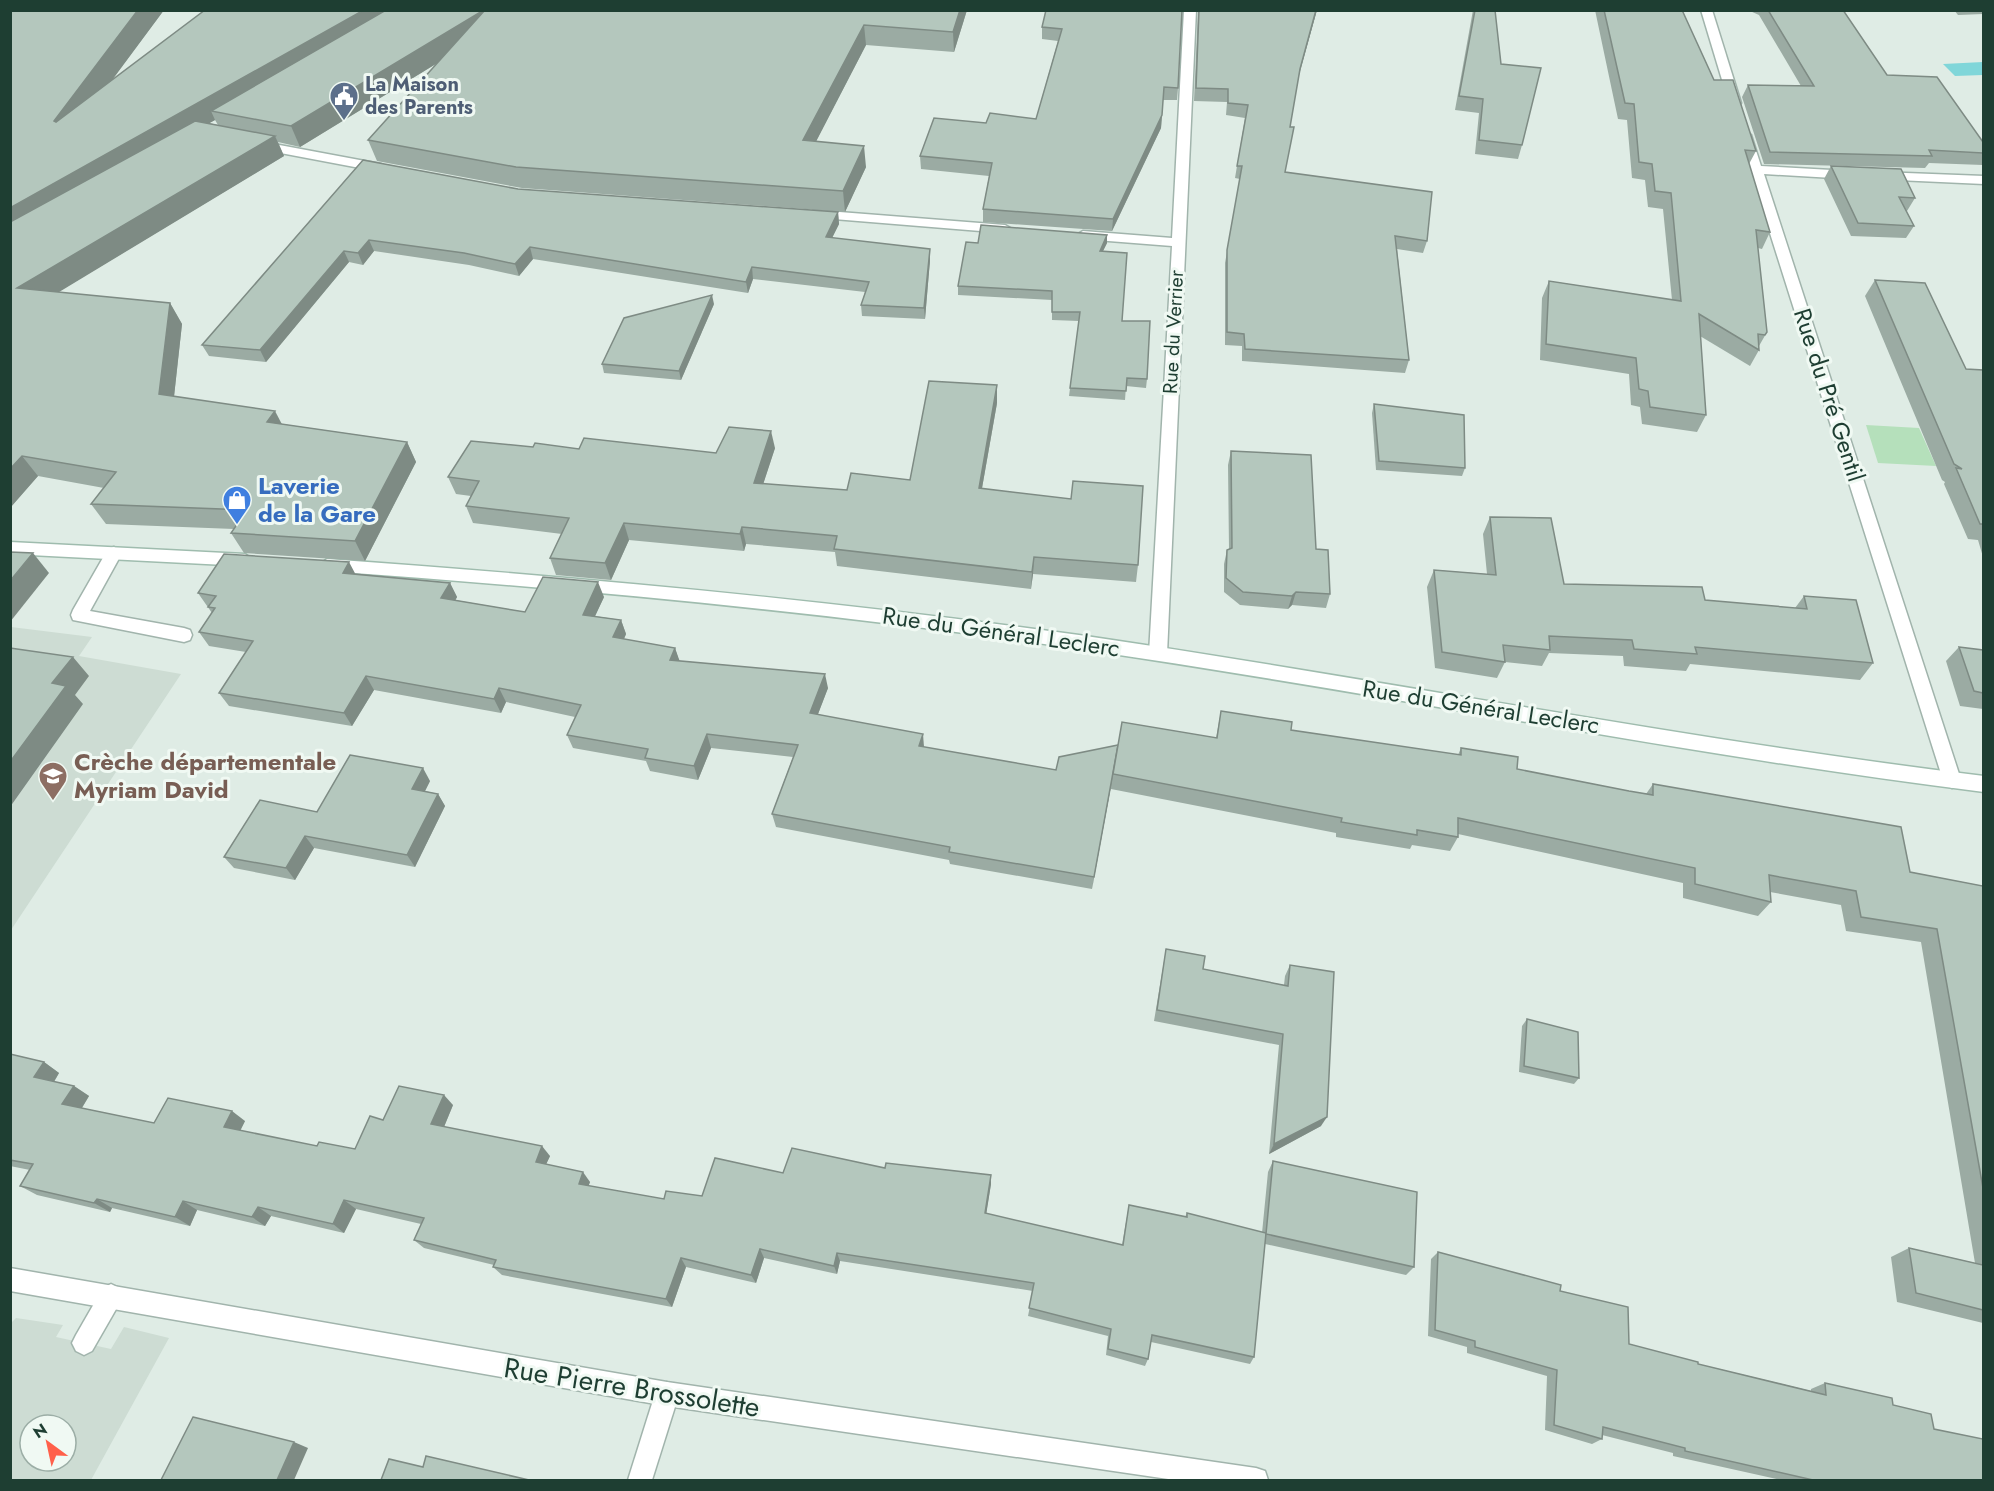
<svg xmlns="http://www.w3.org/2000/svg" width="1994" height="1491" viewBox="0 0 1994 1491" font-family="Jost,sans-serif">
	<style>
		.built { fill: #cddcd3; fill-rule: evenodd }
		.green { fill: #b5e0bb }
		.water { fill: #80d6d9 }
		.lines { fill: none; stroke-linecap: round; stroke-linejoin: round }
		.lane-casing { stroke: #a1b4ac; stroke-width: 3 }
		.street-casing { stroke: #a1b4ac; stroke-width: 3 }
		.secondary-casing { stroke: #9fbcae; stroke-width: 3 }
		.lane { fill: #fff; fill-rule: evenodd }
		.street { fill: #fff; fill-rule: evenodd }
		.secondary { fill: #fff; fill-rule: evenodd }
		.wall { fill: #9baba3; fill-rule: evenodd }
		.shaded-wall { fill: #7e8b84 }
		.building { fill: #b4c7bd; stroke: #7e8b84; stroke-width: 1.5 }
		.labels { text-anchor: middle; stroke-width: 6; stroke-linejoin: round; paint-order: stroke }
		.far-service-label { font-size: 20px; font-weight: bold; fill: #4e5e75; stroke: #f0f9f3; text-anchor: start }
		.far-street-label { font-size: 20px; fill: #1e3e32; stroke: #f0f9f3 }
		.street-label { font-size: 24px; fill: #1e3e32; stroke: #f0f9f3 }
		.shop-label { font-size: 24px; font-weight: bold; fill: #366cbe; stroke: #f0f9f3; text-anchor: start }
		.education-label { font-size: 24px; font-weight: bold; fill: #785e54; stroke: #f0f9f3; text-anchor: start }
		.near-street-label { font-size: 28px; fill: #1e3e32; stroke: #f0f9f3 }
	</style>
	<rect width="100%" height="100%" fill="#dfece5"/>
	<g class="built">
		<polygon points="11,627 92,637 79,656 181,674 11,930"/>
		<path d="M16,1318L63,1325L56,1337L111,1349L124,1327L169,1338L91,1480H11L10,1324ZM30,1425H66V1461H30Z"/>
	</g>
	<polygon class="green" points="1866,425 1919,428 1936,466 1878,463"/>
	<polygon class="water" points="1983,62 1983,75 1955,76 1943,64"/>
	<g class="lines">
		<g class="lane-casing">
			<g id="lane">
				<polygon points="114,547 122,553 90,611 184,628 190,630 192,635 190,640 184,642 73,620 71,615 73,610 108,549"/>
				<polygon points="111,1284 119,1288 123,1296 119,1304 92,1351 84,1355 76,1351 72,1343 76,1335 103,1288"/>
				<polygon points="667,1382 675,1386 679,1394 652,1480 628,1480 655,1394 659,1386"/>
			</g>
		</g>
		<g class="street-casing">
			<g id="street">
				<polygon points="1184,10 1196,10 1167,654 1164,659 1152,659 1149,654 1172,246 1083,239 1076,235 1083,231 1172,238"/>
				<polygon points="1701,10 1712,10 1741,103 1739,106 1729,103"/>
				<polygon points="1745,131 1751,135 1761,166 1850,171 1856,175 1850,179 1764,174 1961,780 1958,785 1952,788 1946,785 1943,780 1750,170 1739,135"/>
				<polygon points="258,141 381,164 387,168 381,172 254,148 254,142"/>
				<polygon points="1880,172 1984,176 1984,184 1875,179 1874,176"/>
				<polygon points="814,210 1005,225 1012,229 1005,233 809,217 807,214"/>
				<polygon points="10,1268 667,1382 1256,1468 1265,1471 1268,1480 1175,1480 667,1406 10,1291"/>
			</g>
		</g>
		<g class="secondary-casing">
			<g id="secondary">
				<polygon points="10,542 245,554 253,560 245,566 10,554"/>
				<path d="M327,559C578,577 829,600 1079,635C1381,679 1680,739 1984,776V792C1680,754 1381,693 1079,649C829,612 578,589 327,571L319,565Z"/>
			</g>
		</g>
		<use href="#lane" class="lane"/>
		<use href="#street" class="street"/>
		<use href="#secondary" class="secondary"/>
	</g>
	<g class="wall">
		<path d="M10,10H164L111,81L967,10L954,52L866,45L816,141L866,167L845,212L522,188L377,161L368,140L439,62L300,147L278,142L284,156L58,292L170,303L182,324L174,396L282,424L407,442L416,462L365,561L244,553L231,533L234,529L106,524L91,504L104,488L38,476L10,508ZM215,120L218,125L209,123Z"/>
		<polygon points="1046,10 1178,88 1177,100 1163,100 1161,128 1112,231 983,222 983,209 989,176 921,169 920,156 986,123 1036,119 1058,41 1042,39 1042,27"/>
		<polygon points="1198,10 1317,10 1298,79 1290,127 1285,172 1427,241 1423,253 1397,249 1409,360 1405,373 1242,361 1242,346 1225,345 1225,263 1240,179 1235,178 1245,118 1226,115 1227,102 1194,101"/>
		<polygon points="1473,10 1495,10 1501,64 1522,145 1518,159 1475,154 1479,113 1455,110"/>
		<polygon points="1595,10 1682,10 1714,80 1756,151 1749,164 1770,232 1762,249 1758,248 1767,332 1759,346 1759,350 1750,366 1700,336 1706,415 1697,432 1642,424 1640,407 1631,405 1629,374 1540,360 1542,298 1549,281 1672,300 1663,209 1648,207 1645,180 1632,178 1627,120 1618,119"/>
		<polygon points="1843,10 1887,75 1983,142 1983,165 1929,163 1925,168 1764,164 1742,97 1748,85 1801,86 1759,15 1750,11"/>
		<polygon points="1954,10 1983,10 1983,14 1958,15"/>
		<polygon points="363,160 518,189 838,212 839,224 832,238 930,249 930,260 925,319 862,316 861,305 865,292 753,279 748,293 533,259 519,276 469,265 374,251 363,265 349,262 266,362 209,356 202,345"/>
		<polygon points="1831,166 1915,198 1907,211 1906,211 1914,226 1906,238 1851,236 1824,179"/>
		<polygon points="1107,235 1107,243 1103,251 1122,321 1147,379 1146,388 1126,386 1125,400 1069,396 1079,321 1052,320 1052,300 958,295 958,286 978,243"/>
		<polygon points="1875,280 1966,369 1983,372 1983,557 1978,540 1968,539 1944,484 1945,482 1942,480 1865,296"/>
		<polygon points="714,304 681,380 604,373 602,364"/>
		<polygon points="997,403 982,488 1138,565 1136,582 1033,574 1031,589 837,566 835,552 746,544 744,551 629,540 611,580 556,575 550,558 562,534 473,523 466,506 471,496 456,494 448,477 533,447 716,453 775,448 763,484 847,490 910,480"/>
		<polygon points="1374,404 1465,468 1462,476 1376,470 1372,413"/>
		<polygon points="1231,451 1316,549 1330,594 1326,608 1292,605 1288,609 1240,605 1224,592 1224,564 1227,550 1229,549 1228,465"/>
		<polygon points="1490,517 1564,584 1705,600 1795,608 1804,596 1873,663 1860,680 1690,664 1686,671 1624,666 1623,656 1549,653 1542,666 1505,662 1497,678 1435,668 1427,587 1434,570 1487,574 1483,534"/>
		<polygon points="356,575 450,583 457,597 455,600 525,612 604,597 595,616 621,620 626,634 624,639 675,648 679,661 828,688 818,714 924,747 1056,770 1216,738 1221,711 1291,730 1458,755 1461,748 1517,769 1629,791 1646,794 1653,784 1910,872 1983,886 1983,1323 1897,1302 1891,1257 1909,1248 1975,1263 1921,942 1846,931 1841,905 1770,892 1771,902 1758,916 1683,898 1683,883 1458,834 1458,837 1450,851 1412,845 1410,849 1336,837 1336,833 1111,789 1111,786 1092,889 950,864 949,860 776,827 772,814 793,757 711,748 698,780 650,771 646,761 573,748 567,735 575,717 506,702 501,713 374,690 352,726 229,706 219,693 246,652 209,646 199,632 212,613 198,593"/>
		<polygon points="1959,647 1983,650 1983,709 1960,706 1946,661"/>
		<polygon points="430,781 425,791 438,794 445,806 415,867 314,848 295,880 234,868 224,857 317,812"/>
		<polygon points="1166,949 1203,969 1284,985 1285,976 1290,965 1321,1126 1269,1154 1279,1045 1154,1021"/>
		<polygon points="1527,1019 1579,1078 1574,1084 1519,1072 1522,1026"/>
		<polygon points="10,1054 44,1062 59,1073 54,1082 74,1086 89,1096 82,1108 154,1123 245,1121 240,1131 317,1146 355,1149 383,1120 453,1105 444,1127 550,1156 546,1164 590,1182 588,1186 664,1199 702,1196 783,1173 885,1168 991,1184 986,1214 1122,1245 1129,1205 1185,1217 1187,1213 1262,1233 1268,1172 1273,1161 1414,1267 1406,1275 1265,1244 1254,1357 1250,1364 1151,1342 1148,1359 1145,1366 1106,1355 1108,1336 1028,1316 1033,1291 840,1261 837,1274 764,1258 756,1283 686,1267 672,1307 502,1275 493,1267 494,1265 424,1248 414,1240 421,1224 356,1209 344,1233 271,1216 265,1226 197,1210 190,1226 112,1208 110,1212 37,1195 20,1186 30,1170 10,1166"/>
		<polygon points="1438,1252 1560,1291 1629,1344 1698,1364 1811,1391 1811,1389 1825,1383 1893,1405 1934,1429 1983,1480 1781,1480 1673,1456 1673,1453 1602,1435 1602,1439 1592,1444 1545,1430 1547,1376 1467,1353 1467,1347 1428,1336 1431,1259"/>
	</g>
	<g class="shaded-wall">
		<polygon points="138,10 164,10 67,141 54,121"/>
		<polygon points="364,10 407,10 211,111 215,120 10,236 10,208"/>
		<polygon points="484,10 493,29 300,147 291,126"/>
		<polygon points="960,10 967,10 954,52 953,32"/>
		<polygon points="1316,10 1317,10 1297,81 1300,69"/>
		<polygon points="864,25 866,45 806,161 803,140"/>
		<polygon points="1162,115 1161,128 1112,231 1113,219"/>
		<polygon points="275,136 284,156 31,309 17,288"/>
		<polygon points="864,146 866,167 845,212 843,191"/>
		<polygon points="838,212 839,224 827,248 826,237"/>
		<polygon points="1107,235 1107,243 1099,259 1100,251"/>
		<polygon points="369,240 374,251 363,265 358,253"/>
		<polygon points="530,247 533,259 519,276 515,264"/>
		<polygon points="930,249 930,260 925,319 924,308"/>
		<polygon points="344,251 349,262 266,362 260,350"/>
		<polygon points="752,267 753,279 748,293 746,282"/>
		<polygon points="712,295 714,304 681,380 679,371"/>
		<polygon points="170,303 182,324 172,415 159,394"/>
		<polygon points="997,385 997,403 979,505 979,488"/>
		<polygon points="275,411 286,432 267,422"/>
		<polygon points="771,431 775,448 758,500 754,483"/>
		<polygon points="407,442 416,462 365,561 355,541"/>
		<polygon points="22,456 38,476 10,508 10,469"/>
		<polygon points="624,523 629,540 611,580 605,563"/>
		<polygon points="742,527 746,544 744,551 740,534"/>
		<polygon points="33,553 49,573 10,622 10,581"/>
		<polygon points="1034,557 1033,574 1031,589 1032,572"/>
		<polygon points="349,562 357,577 343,573"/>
		<polygon points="598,582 604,597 589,629 583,615"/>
		<polygon points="450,583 457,597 449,613 441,598"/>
		<polygon points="1296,592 1292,605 1288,609 1292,596"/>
		<polygon points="621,620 626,634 618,652 613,637"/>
		<polygon points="675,648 680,662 670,660"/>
		<polygon points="73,657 89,676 75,695 83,704 10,807 10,762 52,683"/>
		<polygon points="825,674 828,688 813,727 810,713"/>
		<polygon points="366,676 374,690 352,726 344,713"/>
		<polygon points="499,688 506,702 501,713 494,699"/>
		<polygon points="707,734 711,748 698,780 694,766"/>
		<polygon points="923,734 924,747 919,746"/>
		<polygon points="1118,745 1111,786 1092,889 1094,877"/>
		<polygon points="423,768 430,781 420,801 412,789"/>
		<polygon points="438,794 445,806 415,867 407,855"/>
		<polygon points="305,836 314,848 295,880 286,868"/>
		<polygon points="44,1062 59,1073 50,1088 34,1077"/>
		<polygon points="74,1086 89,1096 78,1114 62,1104"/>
		<polygon points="444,1095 453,1105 441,1134 431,1124"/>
		<polygon points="232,1111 245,1121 237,1137 224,1127"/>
		<polygon points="1327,1117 1321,1126 1269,1154 1274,1144"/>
		<polygon points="542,1146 550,1156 543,1171 536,1162"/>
		<polygon points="583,1172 590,1182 586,1193 579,1184"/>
		<polygon points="991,1175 991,1184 985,1222 985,1213"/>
		<polygon points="97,1199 112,1208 110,1212 94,1203"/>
		<polygon points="344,1200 356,1209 344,1233 333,1224"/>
		<polygon points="183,1201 197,1210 190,1226 175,1217"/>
		<polygon points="258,1207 271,1216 265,1226 252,1217"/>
		<polygon points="760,1249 764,1258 756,1283 751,1275"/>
		<polygon points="837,1253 840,1261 837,1274 834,1266"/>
		<polygon points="681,1258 686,1267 672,1307 666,1299"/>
		<polygon points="294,1442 308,1448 294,1480 277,1480"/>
	</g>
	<g class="building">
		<polygon points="10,10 138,10 54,121 56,122 205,10 364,10 10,208"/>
		<polygon points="386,10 484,10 291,126 211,111"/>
		<polygon points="485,10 960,10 953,32 864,25 803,140 864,146 843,191 516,167 368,140"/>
		<polygon points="1046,10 1182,10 1178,88 1164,87 1162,115 1113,219 983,209 992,163 920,156 934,118 986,123 990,113 1036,119 1062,29 1042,27"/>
		<polygon points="1199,10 1316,10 1300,69 1290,127 1294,127 1285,172 1432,192 1427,241 1395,236 1409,360 1245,349 1244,334 1227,332 1227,250 1242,166 1237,166 1248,105 1228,103 1228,89 1196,88"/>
		<polygon points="1475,10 1495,10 1501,64 1541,68 1522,145 1479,140 1483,99 1459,96"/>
		<polygon points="1604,10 1682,10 1714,80 1733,80 1756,151 1745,150 1770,232 1756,230 1767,332 1765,335 1758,334 1759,350 1699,314 1706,415 1650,407 1648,391 1639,389 1636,358 1546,344 1549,281 1681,301 1671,193 1655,191 1652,164 1639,162 1634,104 1625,103"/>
		<polygon points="1768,10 1843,10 1887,75 1937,77 1983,142 1983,153 1929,150 1932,156 1770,152 1748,85 1814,86"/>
		<polygon points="195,121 275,136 17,288 170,303 159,394 275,411 267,422 407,442 355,541 231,533 247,510 91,504 116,472 22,456 10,469 10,222"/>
		<polygon points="363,160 518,189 838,212 826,237 930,249 924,308 861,305 869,282 752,267 746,282 530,247 515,264 464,253 369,240 358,253 344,251 260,350 202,345"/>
		<polygon points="1831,166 1901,169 1915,198 1899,197 1914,226 1858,223"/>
		<polygon points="981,225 1107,235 1100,251 1127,253 1122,321 1150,321 1147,379 1127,378 1126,391 1070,388 1080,312 1052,312 1052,291 958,286 966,242 978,243"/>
		<polygon points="1875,280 1925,283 1966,369 1983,370 1983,524 1980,524 1956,468 1962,469 1954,464"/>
		<polygon points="712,295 679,371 602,364 624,318"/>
		<polygon points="929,381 997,385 979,488 1071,499 1073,481 1143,486 1138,565 1034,557 1032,572 834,549 837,536 742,527 740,534 624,523 605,563 550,558 569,518 466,506 479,481 448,477 471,441 533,447 535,443 579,449 584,438 716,453 729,427 771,431 754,483 847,490 851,473 910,480"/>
		<polygon points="1374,404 1464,415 1465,468 1379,461"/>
		<polygon points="1231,451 1311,455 1316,549 1328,550 1330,594 1296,592 1292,596 1243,592 1226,578 1227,550 1232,548"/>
		<polygon points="1490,517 1551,518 1564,584 1702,587 1705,600 1807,609 1804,596 1856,600 1873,663 1695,647 1697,654 1634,649 1632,640 1549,636 1550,650 1503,645 1505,662 1442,652 1434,570 1496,575"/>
		<polygon points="10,552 33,553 10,581"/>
		<polygon points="224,554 349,562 343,573 450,583 441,598 525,612 543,577 598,582 583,615 621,620 613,637 675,648 670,660 825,674 810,713 923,734 919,746 1056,770 1059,757 1118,745 1094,877 949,852 950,847 772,814 798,745 707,734 694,766 645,758 648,749 567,735 581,705 499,688 494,699 366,676 344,713 219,693 253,641 199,632 215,608 208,607 216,596 198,593"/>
		<polygon points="1959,647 1983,650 1983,693 1974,691"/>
		<polygon points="10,648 73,657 52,683 66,686 10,762"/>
		<polygon points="1221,711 1292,722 1291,730 1461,755 1461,748 1518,757 1517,769 1629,791 1653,795 1653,784 1901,827 1910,872 1983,886 1983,1188 1937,929 1861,917 1856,891 1769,875 1771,902 1695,884 1695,868 1458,818 1458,837 1417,830 1417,835 1341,822 1342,818 1113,774 1122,722 1217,738"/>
		<polygon points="350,755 423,768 412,789 438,794 407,855 305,836 286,868 224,857 260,800 317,812"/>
		<polygon points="1166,949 1205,956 1203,969 1288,986 1290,965 1334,972 1327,1117 1274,1144 1283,1034 1157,1010"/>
		<polygon points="1527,1019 1578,1032 1579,1078 1524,1066"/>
		<polygon points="10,1054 44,1062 34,1077 74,1086 62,1104 154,1123 168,1098 232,1111 224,1127 317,1146 319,1142 355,1149 370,1116 383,1120 399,1086 444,1095 431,1124 542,1146 536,1162 583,1172 579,1184 664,1199 666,1191 702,1196 715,1158 783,1173 792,1148 885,1168 886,1163 991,1175 985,1213 1123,1245 1129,1205 1187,1217 1187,1213 1266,1233 1254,1357 1152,1335 1148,1359 1108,1349 1111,1329 1029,1308 1034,1283 837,1253 834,1266 760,1249 751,1275 681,1258 666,1299 493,1267 496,1260 414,1240 424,1218 344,1200 333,1224 258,1207 252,1217 183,1201 175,1217 97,1199 94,1203 20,1186 33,1164 10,1160"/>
		<polygon points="1273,1161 1417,1192 1414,1267 1266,1234"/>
		<polygon points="1909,1248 1983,1265 1983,1310 1916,1293"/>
		<polygon points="1438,1252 1561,1285 1560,1291 1628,1307 1629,1344 1698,1362 1698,1364 1826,1395 1825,1383 1892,1398 1893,1405 1931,1414 1934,1429 1983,1439 1983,1480 1813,1480 1685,1451 1685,1448 1603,1427 1602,1439 1554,1425 1557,1370 1475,1347 1475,1341 1435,1330"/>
		<polygon points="193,1417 294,1442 277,1480 161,1480"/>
		<polygon points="426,1456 529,1480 381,1480 389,1459 423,1467"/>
	</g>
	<defs>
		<g id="civic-pin" transform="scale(1.5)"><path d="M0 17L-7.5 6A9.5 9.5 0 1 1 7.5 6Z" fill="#5c6f8a" stroke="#f0f9f3"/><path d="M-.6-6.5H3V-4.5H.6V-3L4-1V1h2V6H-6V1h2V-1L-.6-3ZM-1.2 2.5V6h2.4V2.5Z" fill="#fff"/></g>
		<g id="shop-pin" transform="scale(1.5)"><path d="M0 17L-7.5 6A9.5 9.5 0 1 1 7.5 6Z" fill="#3f7fe0" stroke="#f0f9f3"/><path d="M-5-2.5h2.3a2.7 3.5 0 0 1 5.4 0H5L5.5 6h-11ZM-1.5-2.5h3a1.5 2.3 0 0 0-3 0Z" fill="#fff"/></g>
		<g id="school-pin" transform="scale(1.5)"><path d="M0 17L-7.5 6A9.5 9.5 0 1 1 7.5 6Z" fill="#8d6e63" stroke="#f0f9f3"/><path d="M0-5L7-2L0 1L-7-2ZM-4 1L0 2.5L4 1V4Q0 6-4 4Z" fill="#fff"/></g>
	</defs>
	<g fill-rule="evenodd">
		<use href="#civic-pin" x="344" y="96"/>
		<use href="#shop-pin" x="237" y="500"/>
		<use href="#school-pin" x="53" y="776"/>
	</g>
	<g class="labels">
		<g class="far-service-label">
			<text x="365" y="91">La Maison<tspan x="365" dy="23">des Parents</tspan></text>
		</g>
		<g class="far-street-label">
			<text transform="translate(1173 332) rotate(-87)" y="7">Rue du Verrier</text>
		</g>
		<g class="street-label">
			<text transform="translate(1829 395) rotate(72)" y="8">Rue du Pré Gentil</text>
			<text transform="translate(1001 632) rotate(8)" y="8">Rue du Général Leclerc</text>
			<text transform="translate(1481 707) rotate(9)" y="8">Rue du Général Leclerc</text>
		</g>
		<g class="shop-label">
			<text x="258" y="494">Laverie<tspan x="258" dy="28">de la Gare</tspan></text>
		</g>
		<g class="education-label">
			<text x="74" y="770">Crèche départementale<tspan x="74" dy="28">Myriam David</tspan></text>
		</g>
		<g class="near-street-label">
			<text transform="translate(632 1387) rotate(9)" y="10">Rue Pierre Brossolette</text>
		</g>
	</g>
	<rect width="1994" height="1491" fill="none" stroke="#1e3e32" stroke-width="24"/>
	<g transform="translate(48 1443) rotate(327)"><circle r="28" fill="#f0f9f3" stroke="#9caea6" stroke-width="1.5"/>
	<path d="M0-4.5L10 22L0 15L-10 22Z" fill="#ff604a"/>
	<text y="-9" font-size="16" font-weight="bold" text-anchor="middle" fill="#1e3e32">N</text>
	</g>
</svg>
